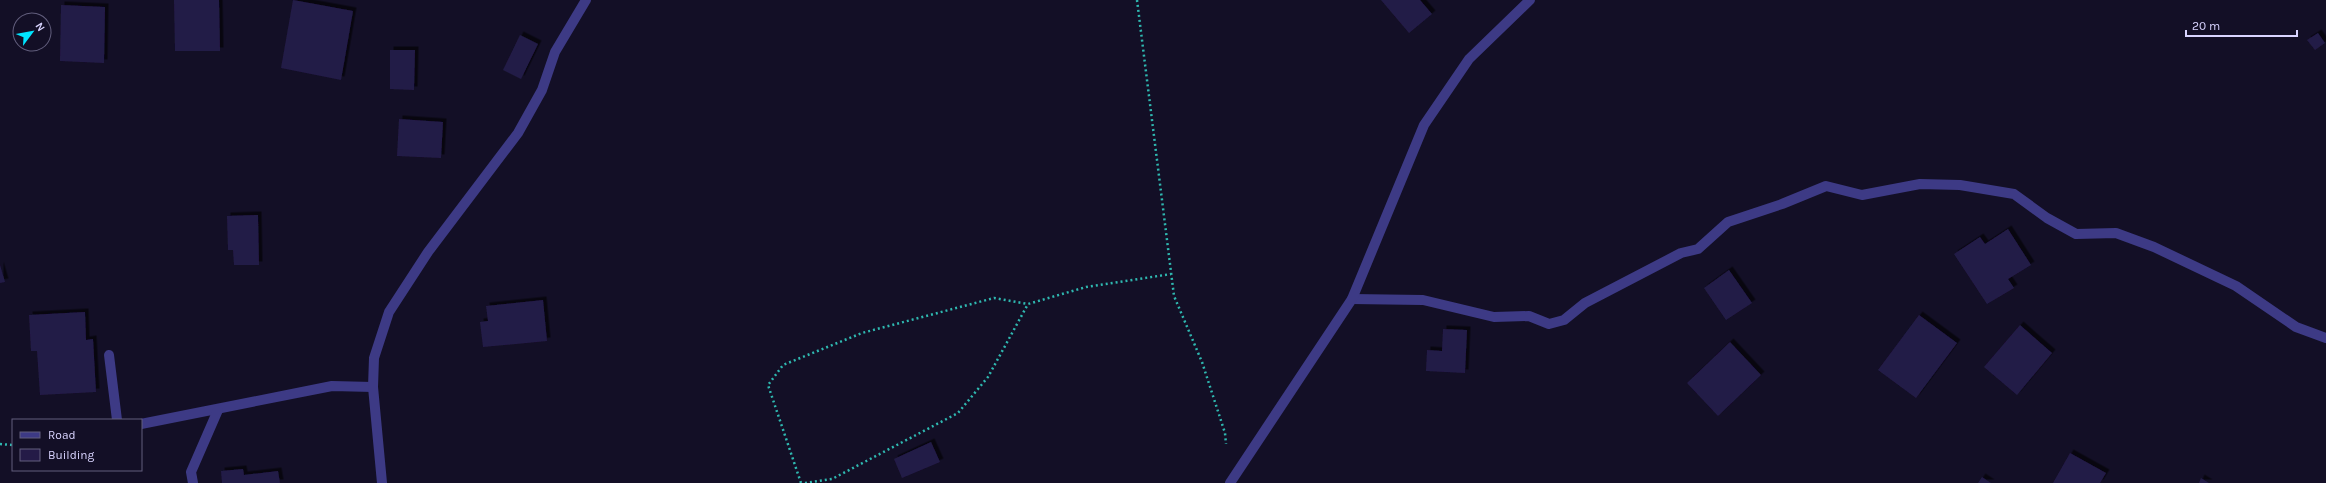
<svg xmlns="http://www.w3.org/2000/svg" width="2326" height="483" viewBox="0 0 2326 483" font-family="Karla,sans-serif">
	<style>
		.building { fill: #241b47; filter: url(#shadow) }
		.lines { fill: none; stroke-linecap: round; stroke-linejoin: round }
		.path { stroke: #2fb8b0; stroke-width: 2.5; stroke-dasharray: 2 3; stroke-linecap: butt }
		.minor { stroke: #3d3a85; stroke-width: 10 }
	</style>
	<defs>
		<filter id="shadow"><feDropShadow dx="3.5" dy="-3.5" stdDeviation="0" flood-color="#0009"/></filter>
	</defs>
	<rect width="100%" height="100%" fill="#130f26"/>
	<g class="building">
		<polygon points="174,0 219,0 220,51 175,51"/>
		<polygon points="293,0 353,11 341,80 281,68"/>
		<polygon points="1381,0 1420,0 1432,14 1409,33"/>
		<polygon points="61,5 105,7 104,63 60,61"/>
		<polygon points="2318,33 2325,43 2315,50 2307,40"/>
		<polygon points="520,35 538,44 521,79 503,70"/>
		<polygon points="390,50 415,50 414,90 390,89"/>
		<polygon points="399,119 443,122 441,158 397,156"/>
		<polygon points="258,215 259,265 234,265 233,250 228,250 227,216"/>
		<polygon points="2008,229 2031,265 2008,279 2014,288 1987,304 1954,254 1980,237 1985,244"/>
		<polygon points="0,265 5,282 0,283"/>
		<polygon points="1729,270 1752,303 1726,320 1704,288"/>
		<polygon points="543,300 547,341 483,347 480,322 488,321 486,306"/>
		<polygon points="85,312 86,340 93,339 96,392 40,395 37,351 31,351 29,315"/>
		<polygon points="1919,315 1957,343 1916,398 1878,370"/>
		<polygon points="2020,325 2052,353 2017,395 1984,367"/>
		<polygon points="1443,329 1467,330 1465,373 1426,371 1427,350 1442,351"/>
		<polygon points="1730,342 1761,375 1718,416 1687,383"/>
		<polygon points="931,442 940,462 902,478 894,459"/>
		<polygon points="2070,453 2106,473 2100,483 2053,483"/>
		<polygon points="243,469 244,475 278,471 280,483 222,483 221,471"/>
		<polygon points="1982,477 1991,483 1978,483"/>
		<polygon points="2201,478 2209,483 2199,483"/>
	</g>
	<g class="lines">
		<g class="path">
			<polyline points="1137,0 1174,296 1202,362 1225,433 1226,444"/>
			<polyline points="0,444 13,445"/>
			<polyline points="801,483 768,385 783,365 862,333 994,298 1028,304"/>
			<polyline points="805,483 832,479 958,413 988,377 1028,304 1086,287 1171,274"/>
		</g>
		<g class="minor">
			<polyline points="1352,299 1423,300 1494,317 1529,316 1549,324 1564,320 1585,303 1681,253 1698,249 1728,222 1782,204 1826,186 1862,195 1920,184 1960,185 2014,194 2047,218 2076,234 2116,233 2154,247 2236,286 2296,327 2326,338"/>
			<polyline points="109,355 117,420"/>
			<polyline points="141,424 332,386 373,387"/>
			<polyline points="193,483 191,472 218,410"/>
			<polyline points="382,483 373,387 374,358 389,312 428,252 518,133 542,90 555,52 586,0"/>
			<polyline points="1230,483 1352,299 1424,125 1469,59 1530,0"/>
		</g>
	</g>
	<rect x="12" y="419" width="130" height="52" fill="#130f26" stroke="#625e7d"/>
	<rect x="20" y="432" width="20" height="6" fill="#3d3a85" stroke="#625e7d"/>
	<text x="48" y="439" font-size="12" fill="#d9d4ff">Road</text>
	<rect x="20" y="449" width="20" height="12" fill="#241b47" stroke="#625e7d"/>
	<text x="48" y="459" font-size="12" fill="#d9d4ff">Building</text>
	<g transform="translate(32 32) rotate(58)"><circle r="19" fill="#130f26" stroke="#625e7d"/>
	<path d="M0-3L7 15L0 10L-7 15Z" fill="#00e5ff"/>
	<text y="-6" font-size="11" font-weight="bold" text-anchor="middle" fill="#d9d4ff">N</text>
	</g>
	<path d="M2186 30v6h111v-6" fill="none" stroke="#d9d4ff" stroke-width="2"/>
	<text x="2192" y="30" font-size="12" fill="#d9d4ff" stroke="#130f26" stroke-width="3" paint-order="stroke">20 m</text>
</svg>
